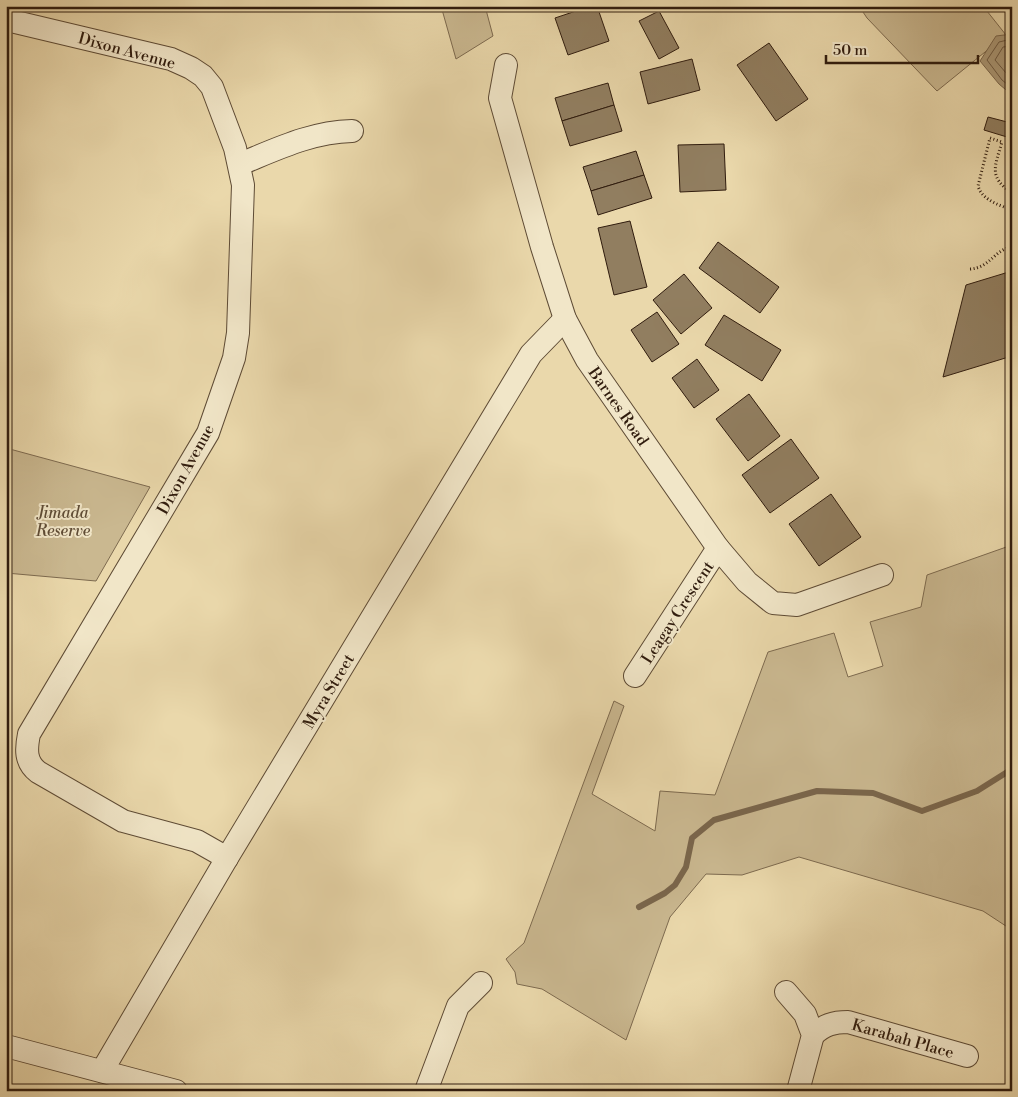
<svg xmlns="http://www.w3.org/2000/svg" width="1018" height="1097" viewBox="0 0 1018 1097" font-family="'Libre Bodoni',serif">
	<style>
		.green { fill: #cab890; stroke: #7d6a4f }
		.water { fill: #ab9876; stroke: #7a664c }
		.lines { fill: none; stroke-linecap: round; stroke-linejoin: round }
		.shore { stroke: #6e5a42; stroke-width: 1 }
		.stream { stroke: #7a664c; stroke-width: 6 }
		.building { fill: #917e60; stroke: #301c0e }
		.minor-casing { stroke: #5e4b35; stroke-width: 24 }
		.path { stroke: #301c0e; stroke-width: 3; stroke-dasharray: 1 2.5; stroke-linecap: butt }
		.minor { stroke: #f1e6c8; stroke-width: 22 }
		.labels { text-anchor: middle; stroke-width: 4; stroke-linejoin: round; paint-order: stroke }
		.street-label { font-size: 16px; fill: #301c0e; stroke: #f1e6c8 }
		.park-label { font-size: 16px; font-style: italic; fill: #5e4b35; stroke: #f1e6c8 }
	</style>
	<rect width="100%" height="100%" fill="#ead8ab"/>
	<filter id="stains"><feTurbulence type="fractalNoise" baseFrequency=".004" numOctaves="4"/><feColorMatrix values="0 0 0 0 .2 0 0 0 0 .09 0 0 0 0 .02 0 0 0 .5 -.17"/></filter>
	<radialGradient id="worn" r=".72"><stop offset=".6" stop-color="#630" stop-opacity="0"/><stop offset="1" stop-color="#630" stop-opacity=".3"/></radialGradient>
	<g class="green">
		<polygon points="441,6 485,6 493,36 456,59"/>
		<polygon points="859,6 983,6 1006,35 937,91 867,18"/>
		<polygon points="6,448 150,487 96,581 6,573"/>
		<polygon points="1012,545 1012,930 983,911 799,857 742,875 706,874 670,917 626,1040 542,989 517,984 515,972 506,959 524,943 614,701 624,706 592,794 655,831 660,791 715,795 768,652 834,633 848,677 883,666 870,622 921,607 927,575"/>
	</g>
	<polygon class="water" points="1012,34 1012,95 999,84 980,61 996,36"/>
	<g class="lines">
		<g class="shore">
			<polyline points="1012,39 999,42 987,60 1002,80 1012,88"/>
			<polyline points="1012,46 1003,47 995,60 1012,80"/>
		</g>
		<polyline class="stream" points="639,907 665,893 675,885 686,867 692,838 714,820 817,791 873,793 922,811 977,791 1012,769"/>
	</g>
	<g class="building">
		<polygon points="591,6 597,6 609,41 568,55 555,18"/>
		<polygon points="659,11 679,48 659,59 639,21"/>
		<polygon points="769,43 808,99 776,121 737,65"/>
		<polygon points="692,59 700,90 648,104 640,72"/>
		<polygon points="608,83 614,105 562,121 555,98"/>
		<polygon points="614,105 622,131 570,146 562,121"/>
		<polygon points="988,117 1011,123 1007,137 984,130"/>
		<polygon points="724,144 726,190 680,192 678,145"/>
		<polygon points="636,151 644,175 591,191 583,167"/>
		<polygon points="644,175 652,198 598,215 591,191"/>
		<polygon points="630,221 647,287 614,295 598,228"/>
		<polygon points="718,242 779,287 760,313 699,268"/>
		<polygon points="1012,271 1012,356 943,377 966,285"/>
		<polygon points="684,274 712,308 681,334 653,300"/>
		<polygon points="657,312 679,344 652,362 631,330"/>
		<polygon points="724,315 781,350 762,381 705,345"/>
		<polygon points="697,359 719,390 694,408 672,378"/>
		<polygon points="749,394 780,436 748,461 716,419"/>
		<polygon points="791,439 819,478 770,513 742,475"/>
		<polygon points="831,494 861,537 819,566 789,524"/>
	</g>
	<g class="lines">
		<g class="minor-casing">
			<g id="minor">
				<path d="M7,20L171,59L191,68L203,76L212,87L235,148L243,185L238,333L234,358L208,433L29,734C26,749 25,762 38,772L123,821L197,841L227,858"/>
				<polyline points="506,65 500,98 542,247 565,319 587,360 718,548 747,582 773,603 797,605 882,575"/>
				<path d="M240,164C277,149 311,132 352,131"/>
				<polyline points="635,676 718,548"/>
				<polyline points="786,992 805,1014 813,1035 798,1091"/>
				<path d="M813,1035C824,1025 833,1022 848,1022L967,1056"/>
				<polyline points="6,1046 176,1091"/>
				<polyline points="102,1071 227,858 531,354 565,319"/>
				<polyline points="426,1091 458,1006 481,983"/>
			</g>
		</g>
		<g class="path">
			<path d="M1012,193C988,177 995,166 1002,142L990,138L978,186C982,200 999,205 1012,210"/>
			<polyline points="1009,209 1012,202"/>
			<path d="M970,269C990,268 995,249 1012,247"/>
		</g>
		<use href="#minor" class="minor"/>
	</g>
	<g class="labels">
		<g class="street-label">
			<text transform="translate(127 50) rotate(15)" y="6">Dixon Avenue</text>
			<text transform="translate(619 406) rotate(55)" y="6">Barnes Road</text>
			<text transform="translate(185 469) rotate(-61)" y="6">Dixon Avenue</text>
			<text transform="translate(677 612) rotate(-57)" y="6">Leagay Crescent</text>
			<text transform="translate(328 691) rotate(-59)" y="6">Myra Street</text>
			<text transform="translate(903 1038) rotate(16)" y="6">Karabah Place</text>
		</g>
		<g class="park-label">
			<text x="63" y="518">Jimada<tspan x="63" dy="18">Reserve</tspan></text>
		</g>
	</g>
	<rect width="1018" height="1097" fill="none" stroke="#ead8ab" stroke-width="25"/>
	<rect x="8" y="8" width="1003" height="1082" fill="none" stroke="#301c0e" stroke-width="2.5"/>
	<rect x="12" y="12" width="993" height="1072" fill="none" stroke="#301c0e"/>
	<path d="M826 55v8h152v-8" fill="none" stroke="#301c0e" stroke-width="2.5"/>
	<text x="833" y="55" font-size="15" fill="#301c0e" stroke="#f1e6c8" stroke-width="4" paint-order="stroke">50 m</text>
	<rect width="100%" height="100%" filter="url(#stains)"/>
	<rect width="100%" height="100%" fill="url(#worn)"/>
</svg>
